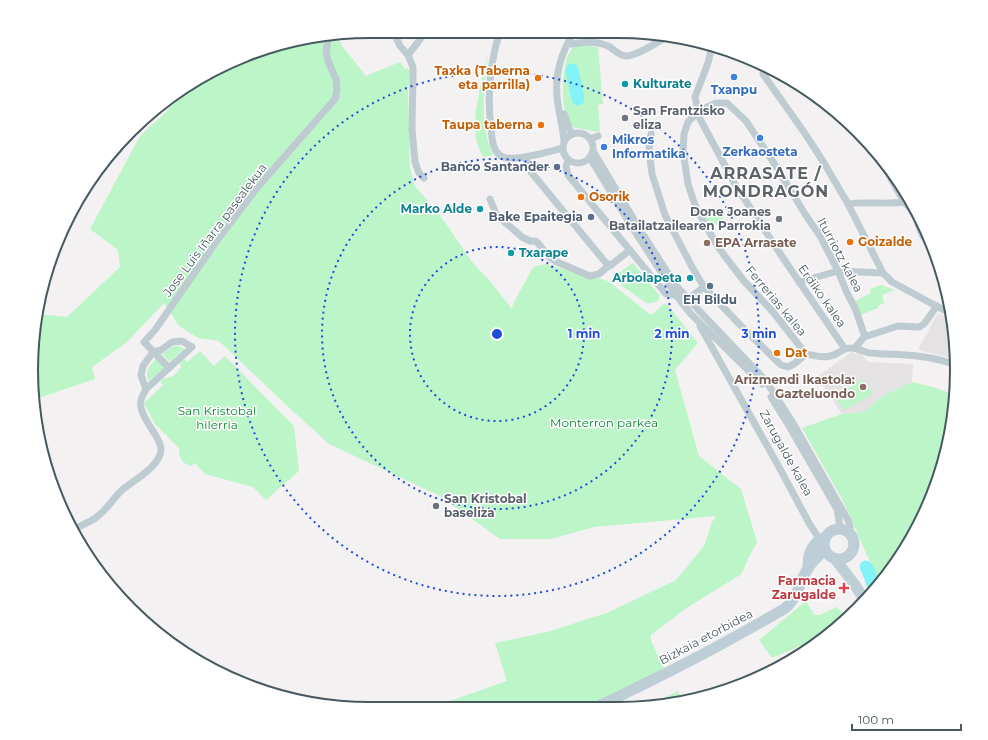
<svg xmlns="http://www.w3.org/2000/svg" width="988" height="740" viewBox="0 0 988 740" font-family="Montserrat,sans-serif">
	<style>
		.education { fill: #e5e2e4 }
		.green { fill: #bcf5c8 }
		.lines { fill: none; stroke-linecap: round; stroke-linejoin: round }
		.stream { stroke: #84f3f7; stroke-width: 2 }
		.river { stroke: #84f3f7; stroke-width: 13 }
		.street { stroke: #beccd2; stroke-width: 7 }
		.secondary { stroke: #bdced7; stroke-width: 11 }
		.ring { fill: none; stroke: #1d4ed8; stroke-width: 2; stroke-dasharray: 2 4 }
		.shop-dot { fill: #3f7fe0; stroke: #fff; stroke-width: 1.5 }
		.food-dot { fill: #e8710a; stroke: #fff; stroke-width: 1.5 }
		.culture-dot { fill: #0f9aa8; stroke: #fff; stroke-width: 1.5 }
		.worship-dot { fill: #6b7280; stroke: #fff; stroke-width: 1.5 }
		.service-dot { fill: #5c6f8a; stroke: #fff; stroke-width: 1.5 }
		.education-dot { fill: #8d6e63; stroke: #fff; stroke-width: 1.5 }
		.health-dot { fill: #e0444e; stroke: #fff; stroke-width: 1.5 }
		.labels { text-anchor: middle; stroke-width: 3; stroke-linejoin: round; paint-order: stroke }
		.food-label { font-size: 12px; font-weight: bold; fill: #c56008; stroke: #fff; text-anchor: start }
		.culture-label { font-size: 12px; font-weight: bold; fill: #0d838f; stroke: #fff; text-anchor: start }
		.shop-label { font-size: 12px; font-weight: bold; fill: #366cbe; stroke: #fff }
		.worship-label { font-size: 12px; font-weight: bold; fill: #5b616d; stroke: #fff; text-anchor: start }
		.service-label { font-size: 12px; font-weight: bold; fill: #4e5e75; stroke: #fff; text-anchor: end }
		.street-label { font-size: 12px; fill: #475961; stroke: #fff }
		.education-label { font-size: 12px; font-weight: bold; fill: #785e54; stroke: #fff; text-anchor: start }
		.park-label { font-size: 12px; fill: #0c8834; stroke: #fff }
		.health-label { font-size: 12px; font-weight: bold; fill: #be3a42; stroke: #fff; text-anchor: end }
		.district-label { font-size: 16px; font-weight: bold; letter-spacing: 1px; fill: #5d6367; stroke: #fff }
		.rim { fill: none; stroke: #475961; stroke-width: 2 }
		.centre { fill: #1d4ed8; stroke: #fff; stroke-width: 2 }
		.ring-label { font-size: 12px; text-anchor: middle; font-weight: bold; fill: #1d4ed8; stroke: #fff; stroke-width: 3; stroke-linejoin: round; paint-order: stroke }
	</style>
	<rect width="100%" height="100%" fill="#f4f1f2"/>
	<g class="education">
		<polygon points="938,313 952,320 956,348 956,359 918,350"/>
		<polygon points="853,351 855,354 859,351 868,362 913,364 912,382 883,396 863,412 842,414 817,377"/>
	</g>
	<g class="green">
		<polygon points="338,35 342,46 366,76 400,62 405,69 408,68 410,73 408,89 410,168 415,186 442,218 472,262 490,281 512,309 513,304 533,267 545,264 608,281 651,315 665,303 671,309 698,343 675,370 699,456 741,489 757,542 748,559 743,571 740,575 688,607 651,635 651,641 665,670 603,701 583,707 430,708 507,681 495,643 547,632 607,613 676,580 704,546 712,522 716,516 594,527 551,539 500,539 440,496 329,444 283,402 219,341 198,338 179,326 164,303 127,342 92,367 95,379 33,400 32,392 37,314 67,317 120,267 118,250 90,229 140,136 165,113 183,90 200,77 282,43"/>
		<path d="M591,45L592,47H598L603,104L598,105L600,129L599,132C594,131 574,128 571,126C560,116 562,72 567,58C568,54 571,51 573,47Z"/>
		<path d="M488,54C484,87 479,124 493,155L483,157C481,153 479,148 477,143C471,116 482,81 488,54Z"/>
		<path d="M718,208L724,221C719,225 714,224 708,224L705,218L715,213L714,211Z"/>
		<path d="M633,263L659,295V300C654,303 651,303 646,303L611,278Z"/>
		<polygon points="881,285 895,290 882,295 884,303 878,306 878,308 860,315 854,302 871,293 870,289"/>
		<polygon points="174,346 179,346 184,349 170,362 162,354"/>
		<path d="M200,351L214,366L225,356L294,426L299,471L266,500L253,487L205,474L195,463L191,466C181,463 179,457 179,448L155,424L144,403L163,385L160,382L164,378C172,379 177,373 181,367L180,363L184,359L187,362Z"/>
		<path d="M156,359L164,368L149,381C144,372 149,366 156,359Z"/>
		<polygon points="862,379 873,394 844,410 836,398"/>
		<path d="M912,382C926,385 942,389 955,396L954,414L939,479L911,540L877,587L874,581L871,564L842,499L802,428L842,414L863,412L883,396Z"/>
		<polygon points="806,601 814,615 820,615 837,607 847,618 824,639 819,642 811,641 772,658 759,640"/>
		<polygon points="288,691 324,704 280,696"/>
		<polygon points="678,691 683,701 662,706 647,706"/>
	</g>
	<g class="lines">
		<polyline class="stream" points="619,706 630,702"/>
		<g class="river">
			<polyline points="572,70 578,99"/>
			<polyline points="866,567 868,570 875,590"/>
		</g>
		<g class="street">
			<polyline points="393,31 400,46 408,55 418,42 426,31"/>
			<path d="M500,31C490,62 487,95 491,128C492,138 492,152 503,157C514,162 551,151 563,148"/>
			<path d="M571,44C582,43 597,40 608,46C614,49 619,56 626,56C637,56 658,42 668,36"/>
			<polyline points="712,46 708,63 695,97 700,119 736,186 781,255 845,349"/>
			<polyline points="408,55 413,67 413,77 412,129 415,162 419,173 424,178"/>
			<polyline points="763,74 806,135 824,163 848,204 883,273"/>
			<polyline points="564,114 569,128 572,134"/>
			<circle cx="578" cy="148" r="15"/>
			<path d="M651,134L649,150L652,174L660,199L665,215L692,267L704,287L743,328L781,365L788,367L794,364L806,354C816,356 826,359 836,354C840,352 844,348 850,348C857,347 863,352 870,353C892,355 914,354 935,359C942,360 949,363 956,365"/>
			<polyline points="590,139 598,136"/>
			<path d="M564,141C563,126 558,111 557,96C555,73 562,51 574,32"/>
			<polyline points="593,151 642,233 675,284 688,299 766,381 793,423 848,520 850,527 850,534"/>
			<polyline points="878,155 904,202 911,209 920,224"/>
			<polyline points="525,157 531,172 606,263 611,265 630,250"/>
			<polyline points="590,158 632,227 676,295 690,313 762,384"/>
			<polyline points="568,160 566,166 568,175 666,294 676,295"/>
			<polyline points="490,199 496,214 500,218 522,237 530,241 535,241 538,243 548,256 557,262 590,276 599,274 606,268 611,265"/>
			<path d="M848,204C867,201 886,205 904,202"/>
			<polyline points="799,282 838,271 883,273 892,282 951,314"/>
			<polyline points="688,299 704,287"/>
			<polyline points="700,326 779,467 809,523 816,534 824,542"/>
			<polyline points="864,337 898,326 919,327 924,324 937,306"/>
			<polygon points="182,341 192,347 146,389 141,375 143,366 153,352 161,350 172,342"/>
			<polyline points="806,354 773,312 744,281 724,255 715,242 696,208 688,184 683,151 684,134 688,122 699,111 716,103 727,103 746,121 772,160 805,214 820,236 838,271 847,293 855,308 864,334 864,337 855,348"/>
			<polyline points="169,368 144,342 155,330 216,242 257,188 335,99 337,90 336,79 328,61 326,51 329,36"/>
			<polyline points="771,397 789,426 837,509 839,520 840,529"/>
			<path d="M74,529C82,525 91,522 98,516C107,509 113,499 121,491C132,481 160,467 161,450C161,445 159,441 156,436C150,425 136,409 142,397C143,394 145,392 146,389"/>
		</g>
		<g class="secondary">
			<polyline points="920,224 924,234 929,240"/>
			<circle cx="839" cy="544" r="15"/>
			<polyline points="835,559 855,585 865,601"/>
			<path d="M808,569C808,557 809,549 818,541L824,543"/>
			<path d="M596,707C611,701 624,694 638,687C688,663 736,637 784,609C798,599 799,582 808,568C813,561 819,555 825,550"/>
		</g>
	</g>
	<g class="ring">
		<circle cx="497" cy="334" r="87"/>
		<circle cx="497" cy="334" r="175"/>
		<circle cx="497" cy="334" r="262"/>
	</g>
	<g class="shop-dot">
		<circle cx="734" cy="77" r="4"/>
		<circle cx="760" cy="138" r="4"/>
		<circle cx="604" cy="147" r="4"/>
	</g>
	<g class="food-dot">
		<circle cx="538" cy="78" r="4"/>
		<circle cx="541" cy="125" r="4"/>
		<circle cx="581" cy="197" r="4"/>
		<circle cx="850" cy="242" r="4"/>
		<circle cx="777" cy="353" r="4"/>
	</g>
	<g class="culture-dot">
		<circle cx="625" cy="84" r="4"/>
		<circle cx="480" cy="209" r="4"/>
		<circle cx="511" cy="253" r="4"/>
		<circle cx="690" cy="278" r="4"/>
	</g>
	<g class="worship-dot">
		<circle cx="625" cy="118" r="4"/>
		<circle cx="779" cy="219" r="4"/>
		<circle cx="436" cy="506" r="4"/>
	</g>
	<g class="service-dot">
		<circle cx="557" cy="167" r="4"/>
		<circle cx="591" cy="217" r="4"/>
		<circle cx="710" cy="286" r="4"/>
	</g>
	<g class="education-dot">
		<circle cx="707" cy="243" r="4"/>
		<circle cx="863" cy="387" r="4"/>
	</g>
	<path class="health-dot" d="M842 582h4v4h4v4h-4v4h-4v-4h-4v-4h4z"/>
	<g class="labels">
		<g class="food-label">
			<text x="530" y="75" text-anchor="end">Taxka (Taberna<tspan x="530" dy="14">eta parrilla)</tspan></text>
			<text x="533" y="129" text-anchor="end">Taupa taberna</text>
			<text x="589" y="201">Osorik</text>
			<text x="858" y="246">Goizalde</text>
			<text x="785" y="357">Dat</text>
		</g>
		<g class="culture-label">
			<text x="633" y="88">Kulturate</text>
			<text x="472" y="213" text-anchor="end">Marko Alde</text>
			<text x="519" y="257">Txarape</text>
			<text x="682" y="282" text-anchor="end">Arbolapeta</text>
		</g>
		<g class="shop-label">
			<text x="734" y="94">Txanpu</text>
			<text x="612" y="144" text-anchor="start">Mikros<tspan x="612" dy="14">Informatika</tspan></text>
			<text x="760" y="156">Zerkaosteta</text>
		</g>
		<g class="worship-label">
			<text x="633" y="115">San Frantzisko<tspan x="633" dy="14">eliza</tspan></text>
			<text x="771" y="216" text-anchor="end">Done Joanes<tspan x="771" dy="14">Batailatzailearen Parrokia</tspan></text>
			<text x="444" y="503">San Kristobal<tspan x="444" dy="14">baseliza</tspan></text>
		</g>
		<g class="service-label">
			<text x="549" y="171">Banco Santander</text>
			<text x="583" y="221">Bake Epaitegia</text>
			<text x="710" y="304" text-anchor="middle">EH Bildu</text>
		</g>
		<g class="street-label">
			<text transform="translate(215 230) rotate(-53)" y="4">Jose Luis Iñarra pasealekua</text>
			<text transform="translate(840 255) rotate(62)" y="4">Iturriotz kalea</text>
			<text transform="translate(822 296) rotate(55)" y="4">Erdiko kalea</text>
			<text transform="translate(776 301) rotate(50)" y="4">Ferrerias kalea</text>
			<text transform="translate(786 453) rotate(61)" y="4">Zarugalde kalea</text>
			<text transform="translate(706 637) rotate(-28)" y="4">Bizkaia etorbidea</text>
		</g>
		<g class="education-label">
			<text x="715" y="247">EPA Arrasate</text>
			<text x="855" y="384" text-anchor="end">Arizmendi Ikastola:<tspan x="855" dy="14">Gazteluondo</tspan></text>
		</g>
		<g class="park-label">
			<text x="217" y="415">San Kristobal<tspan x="217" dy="14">hilerria</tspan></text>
			<text x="604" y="427">Monterron parkea</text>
		</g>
		<g class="health-label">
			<text x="836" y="585">Farmacia<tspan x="836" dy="14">Zarugalde</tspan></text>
		</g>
		<g class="district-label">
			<text x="766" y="179">ARRASATE /<tspan x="766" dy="18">MONDRAGÓN</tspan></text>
		</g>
	</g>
	<path d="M0 0H988V740H0ZM370 38H618A332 332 0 0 1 950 370V370A332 332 0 0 1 618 702H370A332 332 0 0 1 38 370V370A332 332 0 0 1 370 38Z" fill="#fff" fill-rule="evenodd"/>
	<path class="rim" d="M370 38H618A332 332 0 0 1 950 370V370A332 332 0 0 1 618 702H370A332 332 0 0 1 38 370V370A332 332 0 0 1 370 38Z"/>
	<circle cx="497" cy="334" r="6" class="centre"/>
	<g class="ring-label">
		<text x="584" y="338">1 min</text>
		<text x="672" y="338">2 min</text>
		<text x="759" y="338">3 min</text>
	</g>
	<path d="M852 724v6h109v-6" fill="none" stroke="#475961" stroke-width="2"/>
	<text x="858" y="724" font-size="12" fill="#475961" stroke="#ffffff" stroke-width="3" paint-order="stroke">100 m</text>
</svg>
